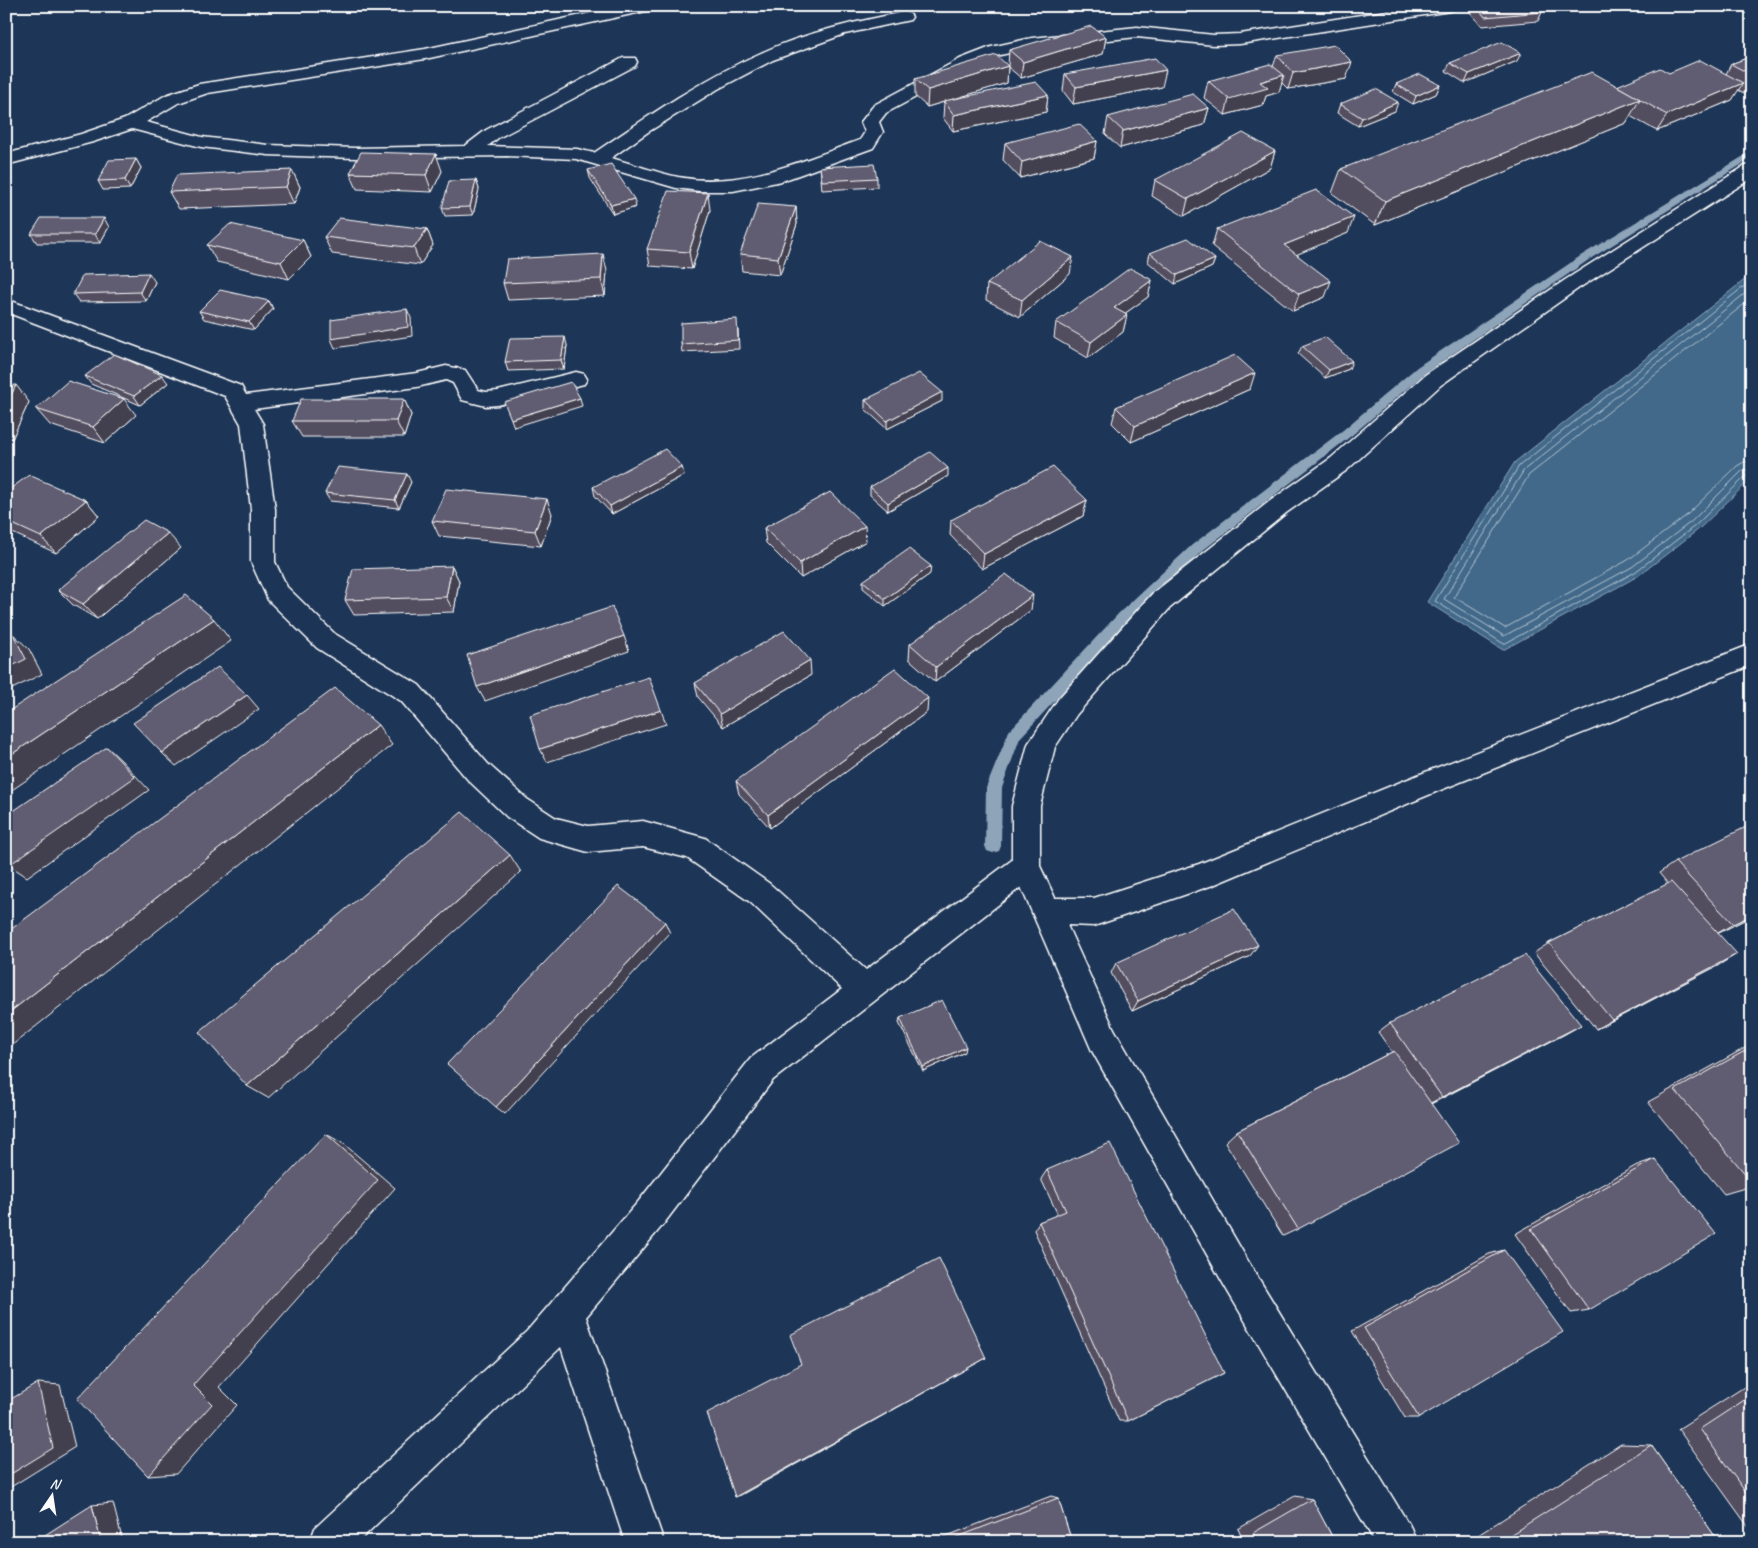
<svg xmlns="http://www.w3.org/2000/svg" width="1758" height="1548" viewBox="0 0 1758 1548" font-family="Caveat,sans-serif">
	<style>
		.water { fill: #42698a; stroke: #8ea5b9 }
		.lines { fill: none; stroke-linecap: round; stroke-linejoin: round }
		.shore { stroke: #b3c3d0; stroke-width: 1 }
		.stream { fill: #8ea5b9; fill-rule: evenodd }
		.street-casing { stroke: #fff; stroke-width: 3 }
		.street { fill: #1d3557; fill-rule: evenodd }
		.wall { fill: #534e61; stroke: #fff }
		.shaded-wall { fill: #43404f; stroke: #fff }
		.building { fill: #605b71; stroke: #fff }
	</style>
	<rect width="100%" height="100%" fill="#1d3557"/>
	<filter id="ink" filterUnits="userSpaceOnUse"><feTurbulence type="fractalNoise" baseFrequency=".02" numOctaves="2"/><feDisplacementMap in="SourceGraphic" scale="10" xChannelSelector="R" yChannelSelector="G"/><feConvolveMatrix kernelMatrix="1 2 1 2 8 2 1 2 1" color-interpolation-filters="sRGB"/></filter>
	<g filter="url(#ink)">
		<polygon class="water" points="1752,274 1752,478 1699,529 1638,576 1503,650 1427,602 1515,462"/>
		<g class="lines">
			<g class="shore">
				<polyline points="1752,280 1519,466 1435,601 1504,644 1635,572 1696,525 1746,476 1752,475"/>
				<polyline points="1752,288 1524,470 1444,599 1504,636 1632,567 1692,521 1742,471 1752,468"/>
				<polyline points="1752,298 1529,475 1454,597 1505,628 1628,560 1687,515 1737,466 1744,462 1752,461"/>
			</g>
			<polygon class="stream" points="1752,151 1752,158 1590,259 1425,373 1351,436 1202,551 1129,621 1020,738 1002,788 1001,846 999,851 993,853 987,851 985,846 986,788 1009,731 1119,613 1192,545 1343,430 1417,367 1582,255"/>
			<g class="street-casing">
				<g id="street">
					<path d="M623,6H654L652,9L646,11L425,59L208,93L178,103L146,122L202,137L268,145L355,148L465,146L486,130L623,58H635L637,62L635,66L498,138L488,146L577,149L594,153C647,117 702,79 761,53C806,32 855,22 904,12L910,14L912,17L910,20L845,34L773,60L718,89L648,132L611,158C633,164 655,172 678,177C742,189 801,161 860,140L865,132L861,122L874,105L960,59L991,47L1032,38L1137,27L1214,35L1240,34L1418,6H1458L1456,9L1450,11L1240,44L1214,45L1137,37L1032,48L996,56L972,67L886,113L879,122L883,132L873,148L782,181L733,191H699L676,188L576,159L507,156L355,158L268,155L201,147L132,129L93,142L6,165V154L81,134L125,119L166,95L199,84L425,49Z"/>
					<polygon points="1752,165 1752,178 1579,288 1441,385 1347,470 1286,513 1170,608 1077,714 1055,747 1040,806 1040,866 1055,898 1094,898 1199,864 1418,775 1752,644 1752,665 1438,791 1213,885 1094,926 1067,925 1114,1029 1248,1261 1411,1528 1416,1542 1375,1542 1224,1285 1092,1051 1021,887 773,1080 662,1226 586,1317 664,1542 625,1542 561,1347 358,1542 310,1542 315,1528 527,1331 638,1202 751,1058 842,989 750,902 687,858 643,847 588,852 539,838 507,817 468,780 401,701 317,648 268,600 251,562 251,509 241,424 225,396 6,312 6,299 241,386 246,395 417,373 446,366 465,370 478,390 486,392 498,391 576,372 584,374 587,379 584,384 498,405 486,406 462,400 453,383 446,380 417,387 254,409 263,424 275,509 275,562 287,587 335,634 419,685 488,764 527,799 556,818 588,826 643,821 705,838 770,884 866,970 1012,860 1012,806 1028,744 1059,698 1152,594 1270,501 1331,458 1425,375 1565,280 1745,166"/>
				</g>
			</g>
			<use href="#street" class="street"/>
		</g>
		<g class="wall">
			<polygon points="1473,6 1536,6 1542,12 1538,21 1482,26 1470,12"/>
			<polygon points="1106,37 1103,54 1021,78 1008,67 1007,83 953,99 1048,95 1046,112 953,131 943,118 944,102 927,107 915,96 915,79 1008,66 1009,50"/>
			<polygon points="1277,55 1346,79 1288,89 1282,83 1279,92 1266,96 1263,105 1225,115 1204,98 1208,81 1273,67"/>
			<polygon points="1752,56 1752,97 1738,90 1732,100 1657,131 1630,116 1626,123 1375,225 1332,193 1341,169 1617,86 1669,73 1726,74 1731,64"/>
			<polygon points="1517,61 1465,83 1446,71 1450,63"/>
			<polygon points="1065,74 1162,87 1073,104 1063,91"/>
			<polygon points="1396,84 1440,85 1436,94 1413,104 1393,92"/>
			<polygon points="1340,104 1395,111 1358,126 1337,113"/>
			<polygon points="1209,108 1204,125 1120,148 1105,134 1108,117"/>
			<polygon points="1097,141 1094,158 1020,178 1003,160 1005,143"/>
			<polygon points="1275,151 1270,168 1184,216 1152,196 1155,180"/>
			<polygon points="136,159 141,168 130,189 103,190 98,181"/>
			<polygon points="820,167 877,178 877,187 822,190"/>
			<polygon points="292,170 300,187 294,204 179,209 169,192"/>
			<polygon points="588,170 636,207 613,214 590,178"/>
			<polygon points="442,171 432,192 357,189 350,173"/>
			<polygon points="476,180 479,189 473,215 445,216 442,208"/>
			<polygon points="796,207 797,224 780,275 742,271 740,254"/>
			<polygon points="710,210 692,269 650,266 647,249"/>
			<polygon points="109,227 100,243 37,243 31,234"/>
			<polygon points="427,229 433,245 420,265 332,254 324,237"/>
			<polygon points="1217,229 1348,233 1297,254 1325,297 1293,311 1212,246"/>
			<polygon points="303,240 311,257 289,279 217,262 207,245"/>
			<polygon points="1150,253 1215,259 1212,267 1175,284 1148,262"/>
			<polygon points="607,271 605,296 508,300 503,283"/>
			<polygon points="1070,274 1020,317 986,300 987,284"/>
			<polygon points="1152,280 1148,297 1124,314 1127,315 1123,332 1088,358 1054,338 1056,322"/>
			<polygon points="155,282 146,301 79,302 73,294"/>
			<polygon points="269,301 273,309 254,330 204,319 199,311"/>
			<polygon points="738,328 739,349 682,352 681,344"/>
			<polygon points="567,345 564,369 508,371 505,362"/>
			<polygon points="1302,346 1349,369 1325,378 1298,354"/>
			<polygon points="85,376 168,383 140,405 91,384"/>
			<polygon points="6,386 29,402 12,439 6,440"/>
			<polygon points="1250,389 1131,442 1112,423 1116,407"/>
			<polygon points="404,399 411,415 404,437 302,437 292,421"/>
			<polygon points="865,400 942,401 887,429 865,409"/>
			<polygon points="36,409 136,415 105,443 50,425"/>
			<polygon points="682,467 684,475 612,514 595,496 593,487"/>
			<polygon points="948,476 888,511 870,495 870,487"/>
			<polygon points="411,482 399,508 330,501 325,493"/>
			<polygon points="6,492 86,500 99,516 56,553 6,530"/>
			<polygon points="1087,500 1083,516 982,569 950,535 951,520"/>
			<polygon points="552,514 541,546 439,536 432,521"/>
			<polygon points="764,528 866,541 801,578 766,543"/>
			<polygon points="181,548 97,619 73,605 58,590"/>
			<polygon points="452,566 459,581 454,612 354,615 345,600"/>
			<polygon points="930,574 885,606 863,588 863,581"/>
			<polygon points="1031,610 935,682 909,659 910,644"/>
			<polygon points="811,675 723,727 698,697 695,683"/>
			<polygon points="927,712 770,828 739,794 736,781"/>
			<polygon points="1675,862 1752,916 1718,933 1719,965 1596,1029 1534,953 1549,943 1668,884 1659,873"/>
			<polygon points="1250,956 1132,1011 1111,973 1116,963"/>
			<polygon points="900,1018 965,1052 923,1071 899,1023"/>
			<polygon points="1390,1023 1581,1025 1565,1034 1431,1104 1298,1229 1283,1236 1225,1142 1237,1131 1392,1052 1378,1032"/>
			<polygon points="1752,1044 1752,1186 1724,1194 1648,1102"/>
			<polygon points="1655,1159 1589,1310 1571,1313 1515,1234 1637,1165"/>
			<polygon points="1047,1170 1224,1373 1128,1421 1119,1421 1034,1230 1039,1222 1058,1215 1041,1179"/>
			<polygon points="1504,1250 1419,1418 1405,1418 1352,1331 1489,1254"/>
			<polygon points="1752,1382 1752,1532 1678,1429"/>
			<polygon points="1621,1444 1651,1445 1719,1542 1467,1542"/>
			<polygon points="1051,1496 1058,1498 1072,1542 931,1542"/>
			<polygon points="1295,1496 1312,1499 1335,1542 1244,1542 1238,1529"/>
		</g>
		<g class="shaded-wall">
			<polygon points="1106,37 1103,54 1021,78 1023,62"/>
			<polygon points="1521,53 1517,61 1465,83 1469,74"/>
			<polygon points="1352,62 1346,79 1288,89 1293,73"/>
			<polygon points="1008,66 1007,83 927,107 928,90"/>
			<polygon points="1166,70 1162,87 1073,104 1076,87"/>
			<polygon points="1284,75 1279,92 1266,96 1263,105 1225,115 1229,99 1260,82"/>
			<polygon points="1743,83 1732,100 1657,131 1667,115"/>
			<polygon points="1440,85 1436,94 1413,104 1416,96"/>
			<polygon points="1048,95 1046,112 953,131 954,115"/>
			<polygon points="1640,99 1626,123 1375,225 1385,201"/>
			<polygon points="1398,102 1395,111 1358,126 1362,118"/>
			<polygon points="1209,108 1204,125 1120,148 1123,131"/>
			<polygon points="1097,141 1094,158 1020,178 1022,162"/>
			<polygon points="1275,151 1270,168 1184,216 1188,199"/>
			<polygon points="436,154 442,171 432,192 426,175"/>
			<polygon points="136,159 141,168 130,189 125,180"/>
			<polygon points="292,170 300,187 294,204 286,187"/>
			<polygon points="476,180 479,189 473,215 470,207"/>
			<polygon points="708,193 710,210 692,269 689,252"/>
			<polygon points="634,199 636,207 613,214 611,205"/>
			<polygon points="796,207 797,224 780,275 778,258"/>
			<polygon points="1354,217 1348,233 1279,262 1284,245"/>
			<polygon points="104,218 109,227 100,243 95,234"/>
			<polygon points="427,229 433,245 420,265 414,248"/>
			<polygon points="303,240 311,257 289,279 281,262"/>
			<polygon points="603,254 607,271 605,296 601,279"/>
			<polygon points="1073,257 1070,274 1020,317 1022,300"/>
			<polygon points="1215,259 1212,267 1175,284 1177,275"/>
			<polygon points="149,273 155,282 146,301 140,292"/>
			<polygon points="1152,280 1148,297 1110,324 1114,308"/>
			<polygon points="1331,281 1325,297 1293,311 1299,294"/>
			<polygon points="269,301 273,309 254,330 249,322"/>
			<polygon points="407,309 411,318 412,336 335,348 331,339"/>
			<polygon points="1127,315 1123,332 1088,358 1091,342"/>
			<polygon points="565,337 567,345 564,369 561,360"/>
			<polygon points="1352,361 1349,369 1325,378 1329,370"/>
			<polygon points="1255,373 1250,389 1131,442 1135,426"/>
			<polygon points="162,375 168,383 140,405 134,396"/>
			<polygon points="16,385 29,402 12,439 6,433 6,405"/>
			<polygon points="942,392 942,401 887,429 887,421"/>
			<polygon points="580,398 582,406 514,427 511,419"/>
			<polygon points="124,399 136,415 105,443 93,427"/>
			<polygon points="404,399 411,415 404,437 396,421"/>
			<polygon points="682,467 684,475 612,514 610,506"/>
			<polygon points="948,468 948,476 888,511 888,503"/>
			<polygon points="407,474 411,482 399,508 395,500"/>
			<polygon points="547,499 552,514 541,546 535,531"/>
			<polygon points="86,500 99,516 56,553 41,537"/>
			<polygon points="1087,500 1083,516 982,569 984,554"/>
			<polygon points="865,526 866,541 801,578 800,563"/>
			<polygon points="168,533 181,548 97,619 83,604"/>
			<polygon points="452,566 459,581 454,612 446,597"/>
			<polygon points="931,566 930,574 885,606 885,599"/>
			<polygon points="1033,595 1031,610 935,682 936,667"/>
			<polygon points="214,619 231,641 6,794 6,758"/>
			<polygon points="13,634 29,649 42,674 6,692 6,669"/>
			<polygon points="624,636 629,651 485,701 477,687"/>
			<polygon points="810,660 811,675 723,727 720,714"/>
			<polygon points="247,695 259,709 176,766 162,753"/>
			<polygon points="928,698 927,712 770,828 768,815"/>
			<polygon points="661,710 666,724 547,762 540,749"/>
			<polygon points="378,725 392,745 6,1050 6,1015"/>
			<polygon points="107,747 122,761 149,790 27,877 9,865"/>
			<polygon points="510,855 521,872 268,1098 247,1086"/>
			<polygon points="1752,915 1752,916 1715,935 1733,924"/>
			<polygon points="665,922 670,933 505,1114 496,1107"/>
			<polygon points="1258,945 1250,956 1132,1011 1138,1001"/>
			<polygon points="1737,954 1719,965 1596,1029 1612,1020"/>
			<polygon points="1581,1025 1565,1034 1429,1104 1442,1097"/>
			<polygon points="966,1047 965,1052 923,1071 923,1067"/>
			<polygon points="326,1134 344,1144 395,1188 219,1387 237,1405 176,1474 148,1476 193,1385"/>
			<polygon points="986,1358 741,1495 735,1497"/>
			<polygon points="38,1383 60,1385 75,1447 6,1490 6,1477"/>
			<polygon points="113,1503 123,1542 101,1542 92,1505"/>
		</g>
		<g class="building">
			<polygon points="1476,6 1536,6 1542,12 1485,17"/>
			<polygon points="1091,26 1106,37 1023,62 1009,50"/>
			<polygon points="1502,42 1521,53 1469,74 1450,63"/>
			<polygon points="1335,45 1352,62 1293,73 1277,55"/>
			<polygon points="996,55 1008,66 928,90 915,79"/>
			<polygon points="1752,56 1752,75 1731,64"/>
			<polygon points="1155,58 1166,70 1076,87 1065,74"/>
			<polygon points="1700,60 1743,83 1667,115 1617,86 1660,68 1669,73"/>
			<polygon points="1270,64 1284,75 1260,82 1268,88 1229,99 1208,81"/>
			<polygon points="1592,72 1640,99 1385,201 1341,169"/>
			<polygon points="1420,74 1440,85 1416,96 1396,84"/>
			<polygon points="1036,82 1048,95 954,115 944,101"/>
			<polygon points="1376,89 1398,102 1362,118 1340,104"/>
			<polygon points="1193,94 1209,108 1123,131 1108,117"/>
			<polygon points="1079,124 1097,141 1022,162 1005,143"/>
			<polygon points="1243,133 1275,151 1188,199 1155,180"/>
			<polygon points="361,152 436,154 426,175 350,173"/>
			<polygon points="136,159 125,180 98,181 109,160"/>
			<polygon points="611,164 634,199 611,205 588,170"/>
			<polygon points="874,164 877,178 822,181 820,167"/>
			<polygon points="292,170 286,187 169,192 177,175"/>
			<polygon points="476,180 470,207 442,208 449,181"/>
			<polygon points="1316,190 1354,217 1284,245 1331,281 1299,294 1217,229"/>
			<polygon points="668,191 708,193 689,252 647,249"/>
			<polygon points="758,204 796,207 778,258 740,254"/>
			<polygon points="41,218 104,218 95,234 31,234"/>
			<polygon points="339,218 427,229 414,248 324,237"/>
			<polygon points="230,224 303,240 281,262 207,245"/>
			<polygon points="1188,238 1215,259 1177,275 1150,253"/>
			<polygon points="1040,241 1073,257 1022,300 987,284"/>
			<polygon points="603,254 601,279 503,283 507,259"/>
			<polygon points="1130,268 1152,280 1114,308 1127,315 1091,342 1056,322"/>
			<polygon points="149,273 140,292 73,294 83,275"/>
			<polygon points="220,290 269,301 249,322 199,311"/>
			<polygon points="407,309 408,327 331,339 331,320"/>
			<polygon points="737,319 738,340 681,344 681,323"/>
			<polygon points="565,337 561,360 505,362 510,338"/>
			<polygon points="1325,337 1352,361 1329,370 1302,346"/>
			<polygon points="114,354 162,375 134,396 85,376"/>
			<polygon points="1235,355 1255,373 1135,426 1116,407"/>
			<polygon points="919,373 942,392 887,421 865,400"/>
			<polygon points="68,381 124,399 93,427 36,409"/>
			<polygon points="571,382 580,398 511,419 504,402"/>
			<polygon points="16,385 6,405 6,386"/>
			<polygon points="301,399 404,399 396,421 292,421"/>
			<polygon points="665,449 682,467 610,506 593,487"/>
			<polygon points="930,452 948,468 888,503 870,487"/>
			<polygon points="338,467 407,474 395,500 325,493"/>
			<polygon points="1053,467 1087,500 984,554 951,520"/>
			<polygon points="29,475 86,500 41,537 6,521 6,492"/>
			<polygon points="446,489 547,499 535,531 432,521"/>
			<polygon points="830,492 865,526 800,563 764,528"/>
			<polygon points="144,520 168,533 83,604 58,590"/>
			<polygon points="909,549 931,566 885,599 863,581"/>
			<polygon points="452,566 446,597 345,600 353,569"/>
			<polygon points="1006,574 1033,595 936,667 910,644"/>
			<polygon points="186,595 214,619 6,758 6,713"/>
			<polygon points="612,607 624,636 477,687 467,655"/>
			<polygon points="784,631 810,660 720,714 695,683"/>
			<polygon points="13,634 26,659 6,669 6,637"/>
			<polygon points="218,667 247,695 162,753 133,723"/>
			<polygon points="895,668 928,698 768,815 736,781"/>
			<polygon points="649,677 661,710 540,749 530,715"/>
			<polygon points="335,688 378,725 6,1015 6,933"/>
			<polygon points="107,747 135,777 9,865 6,861 6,816"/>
			<polygon points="462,812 510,855 247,1086 199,1032"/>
			<polygon points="1752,824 1752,915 1733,924 1675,862"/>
			<polygon points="1671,882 1737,954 1612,1020 1549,943"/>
			<polygon points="618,886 665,922 496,1107 447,1064"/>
			<polygon points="1234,909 1258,945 1138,1001 1116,963"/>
			<polygon points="1525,955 1581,1025 1442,1097 1390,1023"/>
			<polygon points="942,1000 966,1047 923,1067 900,1018"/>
			<polygon points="1752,1047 1752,1182 1675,1090"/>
			<polygon points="1394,1051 1459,1143 1298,1229 1237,1131"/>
			<polygon points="326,1134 378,1180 193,1385 212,1404 148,1476 77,1399"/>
			<polygon points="1110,1143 1224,1373 1128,1421 1039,1222 1066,1211 1047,1170"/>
			<polygon points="1655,1159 1716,1234 1589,1310 1531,1229"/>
			<polygon points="1504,1250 1563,1332 1419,1418 1364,1328"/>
			<polygon points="939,1258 986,1358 735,1497 707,1413 801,1364 790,1335"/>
			<polygon points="38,1383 53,1448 6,1477 6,1402"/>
			<polygon points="1752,1395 1752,1501 1700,1429"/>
			<polygon points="1651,1445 1719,1542 1499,1542"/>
			<polygon points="1058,1498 1072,1542 945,1542"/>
			<polygon points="1312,1499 1335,1542 1257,1542 1253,1533"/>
			<polygon points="92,1505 101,1542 34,1542"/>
		</g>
	</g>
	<rect width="1758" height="1548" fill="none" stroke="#1d3557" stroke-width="25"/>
	<rect x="12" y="12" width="1733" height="1523" fill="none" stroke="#fff" stroke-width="2" filter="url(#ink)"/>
	<g transform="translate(52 1496) rotate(13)" stroke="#1d3557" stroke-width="4" paint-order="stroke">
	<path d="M0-4L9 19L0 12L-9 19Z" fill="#ffffff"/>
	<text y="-8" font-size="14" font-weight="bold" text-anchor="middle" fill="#ffffff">N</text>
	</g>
</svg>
